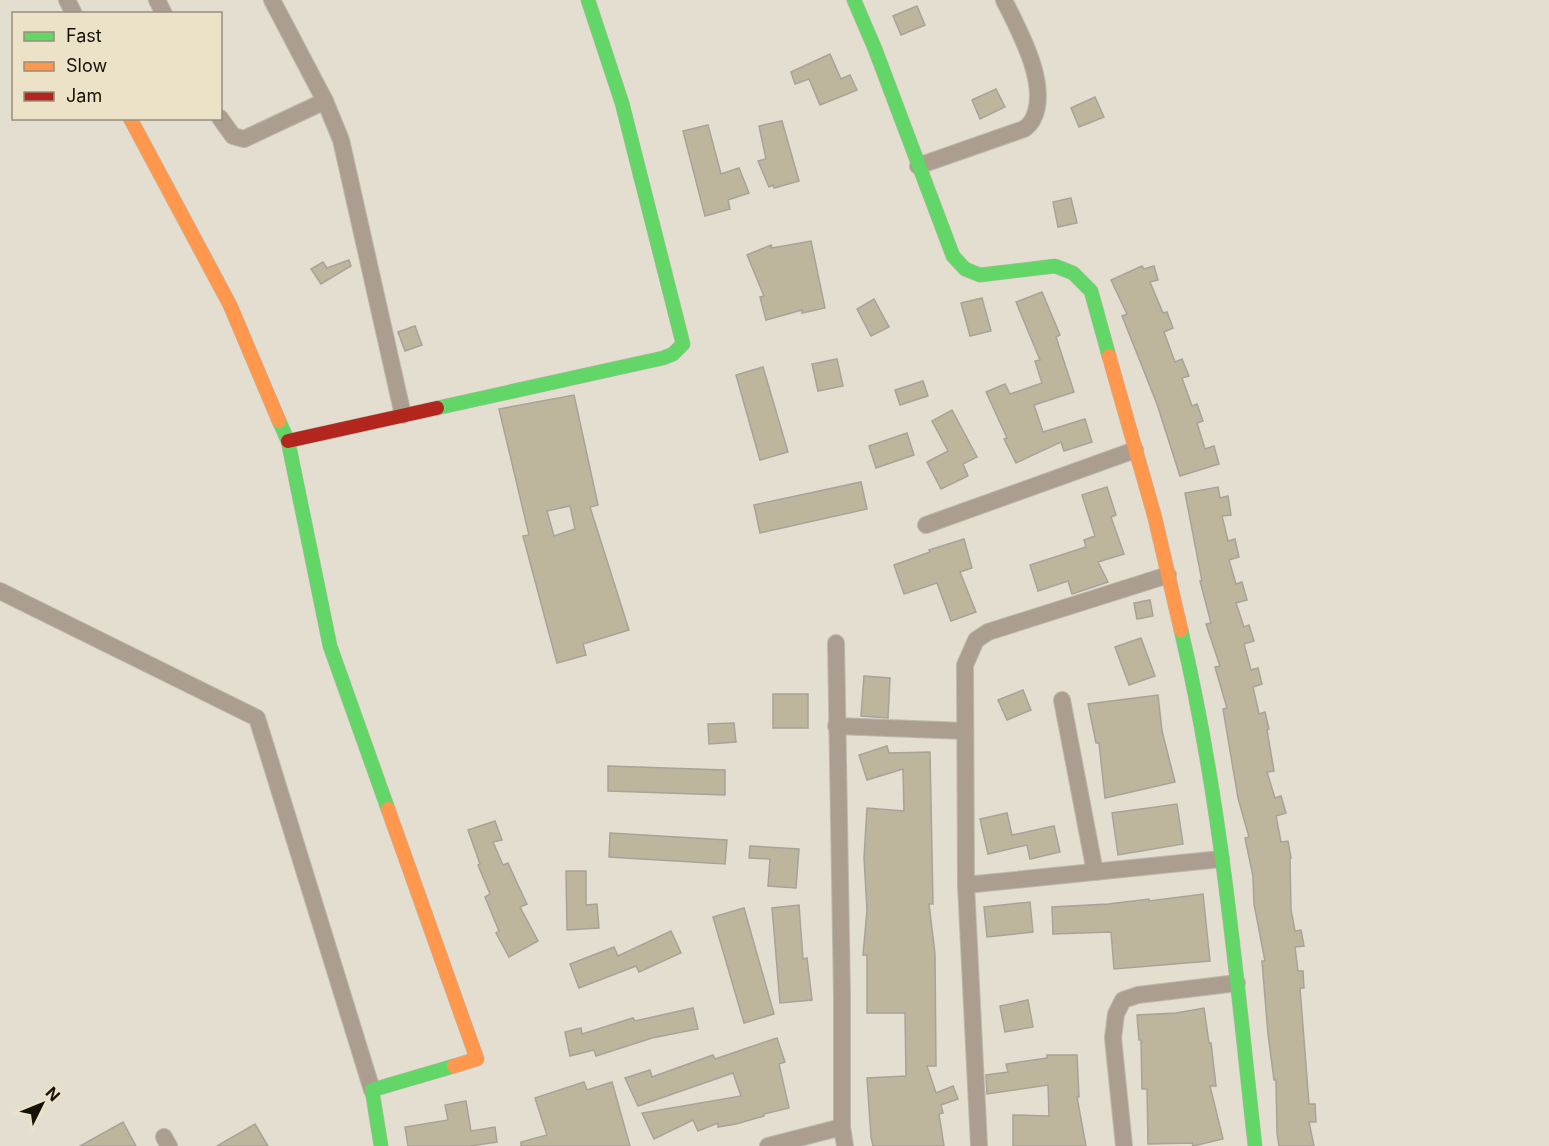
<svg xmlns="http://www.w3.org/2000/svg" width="1549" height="1146" viewBox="0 0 1549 1146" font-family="Inter,sans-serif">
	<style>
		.building { fill: #beb59d; stroke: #a7a398; stroke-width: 1.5; fill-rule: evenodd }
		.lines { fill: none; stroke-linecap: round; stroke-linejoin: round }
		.street-casing { stroke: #bcb8ad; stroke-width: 18 }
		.fast-casing { stroke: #bcb8ad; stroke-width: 15 }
		.slow-casing { stroke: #bcb8ad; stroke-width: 15 }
		.jam-casing { stroke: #bcb8ad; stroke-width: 15 }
		.street { stroke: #ac9d91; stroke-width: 16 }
		.fast { stroke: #63d668; stroke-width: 14 }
		.slow { stroke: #ff974d; stroke-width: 14 }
		.jam { stroke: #b3261e; stroke-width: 14 }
	</style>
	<rect width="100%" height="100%" fill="#e3decf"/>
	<g class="building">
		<polygon points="917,6 925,25 901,35 893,16"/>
		<polygon points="830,54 841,79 850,75 857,90 820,105 809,79 795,84 791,72"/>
		<polygon points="996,89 1005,107 980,119 972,100"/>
		<polygon points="1095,97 1104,117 1079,127 1071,108"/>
		<polygon points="782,121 799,181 774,188 773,185 769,187 758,161 766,159 759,126"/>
		<polygon points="708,125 721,174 739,168 749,193 728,200 730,209 705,216 683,131"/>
		<polygon points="1071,198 1077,223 1058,227 1053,202"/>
		<polygon points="811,241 825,308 802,313 802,310 766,320 760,297 764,296 747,255 771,245 772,248"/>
		<polygon points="349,260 351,266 321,284 311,269 323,262 327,268"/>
		<polygon points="1142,266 1144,269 1154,266 1158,280 1150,282 1163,313 1167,312 1173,328 1164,332 1175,362 1182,359 1189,376 1182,378 1192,406 1197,404 1203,421 1197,423 1205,449 1214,446 1219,464 1180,476 1157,404 1122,316 1127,314 1111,280"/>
		<polygon points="1042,292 1060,335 1056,337 1074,392 1034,405 1043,432 1085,419 1092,442 1064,451 1061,442 1016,463 1004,439 1007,438 986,392 1005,384 1010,394 1042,383 1035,361 1040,360 1016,302"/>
		<polygon points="982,298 991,331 970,336 961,303"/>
		<polygon points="874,299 889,327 871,336 857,309"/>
		<polygon points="415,326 422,345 405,351 398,332"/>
		<polygon points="837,359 843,386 818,391 812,364"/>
		<polygon points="763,367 788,452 760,460 736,375"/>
		<polygon points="923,381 928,396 900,405 895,390"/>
		<path d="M574,395L598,505L590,507L629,630L583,644L586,655L557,663L523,536L529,535L499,409ZM570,506L575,529L554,536L547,511Z"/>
		<polygon points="952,410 977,457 963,464 968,476 941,489 927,462 948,451 932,421"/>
		<polygon points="907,433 914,455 876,468 869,446"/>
		<polygon points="861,482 867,509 760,533 754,505"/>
		<polygon points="1107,487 1116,515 1111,517 1124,554 1098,562 1108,582 1072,594 1068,581 1038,591 1030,565 1086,547 1084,540 1095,536 1082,495"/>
		<polygon points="1218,487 1220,498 1228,496 1231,515 1222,516 1228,541 1235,539 1239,557 1229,560 1236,584 1242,582 1247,600 1236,603 1244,627 1249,625 1254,641 1244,644 1251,670 1258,668 1262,684 1253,687 1259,714 1265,712 1269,729 1267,730 1274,771 1267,772 1275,798 1281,796 1286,813 1276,816 1281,842 1288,841 1291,858 1290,858 1291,910 1295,931 1301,930 1304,946 1295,947 1298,971 1303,971 1304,988 1300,988 1309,1104 1315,1104 1316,1122 1309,1122 1314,1146 1279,1146 1277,1133 1276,1080 1274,1080 1268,1034 1262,961 1265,961 1254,904 1253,876 1245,838 1249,837 1238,798 1223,709 1227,708 1215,667 1220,666 1206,624 1211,623 1200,581 1202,581 1185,493"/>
		<polygon points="964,539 972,568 960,572 976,612 951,621 937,583 904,594 894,565 930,552 929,550"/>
		<polygon points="1150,600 1153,616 1137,619 1134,603"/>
		<polygon points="1141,638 1155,676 1129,685 1115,647"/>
		<polygon points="864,676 890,678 888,718 861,716"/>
		<polygon points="1023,690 1031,710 1007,720 998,700"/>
		<rect x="773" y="694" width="35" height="34"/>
		<polygon points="1158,695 1162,731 1175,782 1105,798 1099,743 1096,743 1088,704"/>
		<polygon points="734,723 736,742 709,744 708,724"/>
		<polygon points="887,746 889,753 930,752 933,904 929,904 935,954 936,1066 927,1066 936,1093 953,1086 958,1099 941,1105 943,1113 939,1114 944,1146 873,1146 871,1137 867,1078 906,1076 905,1013 867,1013 867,955 863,955 867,910 864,858 867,808 904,811 903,769 867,780 859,755"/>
		<polygon points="608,766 725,770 725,795 608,791"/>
		<polygon points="1177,804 1183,844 1118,855 1112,813"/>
		<polygon points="1007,813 1012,835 1054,826 1060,852 1030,859 1027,845 988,854 980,819"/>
		<polygon points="495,821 502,840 493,842 503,865 508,863 517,883 527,904 520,907 538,941 509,957 496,933 499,931 485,897 490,894 478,865 480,864 468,830"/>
		<polygon points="610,833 727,840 725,864 609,857"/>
		<polygon points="750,846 799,849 796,888 768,886 770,859 749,858"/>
		<polygon points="566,871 586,871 586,905 597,904 599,928 567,930"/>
		<polygon points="1203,894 1210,961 1114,969 1111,932 1053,934 1052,907 1108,904 1149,899 1149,901"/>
		<polygon points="1030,902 1033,932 987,937 984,907"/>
		<polygon points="799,905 803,959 807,958 812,1000 780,1003 772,908"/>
		<polygon points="744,908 774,1014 744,1023 713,917"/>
		<polygon points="671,931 681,953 639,972 636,966 579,988 570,964 614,947 618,956"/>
		<polygon points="1028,1000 1033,1027 1005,1032 1000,1006"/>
		<polygon points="693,1008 698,1029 652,1038 596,1056 594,1050 570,1056 565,1032 581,1028 582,1034 633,1018 635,1021"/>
		<polygon points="1204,1008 1209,1043 1211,1043 1216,1086 1210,1086 1223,1139 1193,1146 1192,1143 1148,1144 1147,1089 1142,1089 1141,1040 1139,1040 1137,1015 1176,1013"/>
		<polygon points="777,1038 785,1062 779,1064 789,1108 764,1114 764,1116 736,1124 718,1127 718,1123 698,1131 693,1120 654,1139 642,1113 741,1096 733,1073 638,1106 625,1078 650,1070 652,1077 713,1055 715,1059"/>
		<polygon points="1047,1055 1077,1055 1079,1097 1077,1097 1086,1146 1013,1146 1013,1115 1049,1116 1048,1085 987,1094 986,1075 1008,1072 1006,1064 1047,1058"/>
		<polygon points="584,1082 587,1090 612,1082 630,1146 521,1146 521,1142 547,1135 535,1098"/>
		<polygon points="466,1101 471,1131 495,1127 497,1142 470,1146 408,1146 405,1127 448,1120 445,1105"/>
		<polygon points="123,1122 136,1146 80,1146"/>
		<polygon points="255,1124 268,1146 217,1146"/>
	</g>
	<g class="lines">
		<g class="street-casing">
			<g id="street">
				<polyline points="67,0 74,14"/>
				<polyline points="157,0 164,14"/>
				<polyline points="272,0 325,101 341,140 403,415"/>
				<polyline points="220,118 233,136 244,139 325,101"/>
				<path d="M918,166L1024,129C1027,127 1031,123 1033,119C1050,85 1019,31 1004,0"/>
				<polyline points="926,525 1135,450"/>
				<polyline points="0,591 257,718 372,1090"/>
				<polyline points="836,643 842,996 842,1127 845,1146"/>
				<polyline points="1062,700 1095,872"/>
				<polyline points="836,726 965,731"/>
				<polyline points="966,885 1221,859"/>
				<polyline points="164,1137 169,1146"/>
				<polyline points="768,1146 842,1127"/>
				<polyline points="979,1146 966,885 965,665 976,640 988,632 1168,575"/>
				<polyline points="1124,1146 1113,1038 1116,1014 1123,1000 1138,995 1237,983"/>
			</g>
		</g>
		<g class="fast-casing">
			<g id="fast">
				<polyline points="854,0 875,49 953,256 965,269 980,275 1055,266 1073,273 1091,291 1109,356"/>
				<polyline points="437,408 663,358 673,354 683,344 622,103 588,0"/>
				<polyline points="279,421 288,441 330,646 388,809"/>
				<path d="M1181,630C1221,799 1236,974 1255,1146"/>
				<polyline points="381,1146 372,1090 454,1066"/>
			</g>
		</g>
		<g class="slow-casing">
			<g id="slow">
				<polyline points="130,118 230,305 279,421"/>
				<polyline points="1109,356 1155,518 1181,630"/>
				<polyline points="388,809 477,1059 454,1066"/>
			</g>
		</g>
		<g class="jam-casing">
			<polyline id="jam" points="288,441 437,408"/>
		</g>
		<use href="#street" class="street"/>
		<use href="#fast" class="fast"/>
		<use href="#slow" class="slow"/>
		<use href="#jam" class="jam"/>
	</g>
	<rect x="12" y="12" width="210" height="108" fill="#ebe2c7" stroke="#968f7b" stroke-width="1.5"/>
	<rect x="24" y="32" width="30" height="9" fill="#63d668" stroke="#968f7b" stroke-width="1.5"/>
	<text x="66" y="42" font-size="18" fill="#161209">Fast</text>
	<rect x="24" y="62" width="30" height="9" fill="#ff974d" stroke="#968f7b" stroke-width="1.5"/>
	<text x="66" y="72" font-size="18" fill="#161209">Slow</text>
	<rect x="24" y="92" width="30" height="9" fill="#b3261e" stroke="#968f7b" stroke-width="1.5"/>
	<text x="66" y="102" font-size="18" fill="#161209">Jam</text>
	<g transform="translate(42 1104) rotate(47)" stroke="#ebe2c7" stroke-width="4.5" paint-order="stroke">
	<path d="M0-4.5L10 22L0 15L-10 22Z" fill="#161209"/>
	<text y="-9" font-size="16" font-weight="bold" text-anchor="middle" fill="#161209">N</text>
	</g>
</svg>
